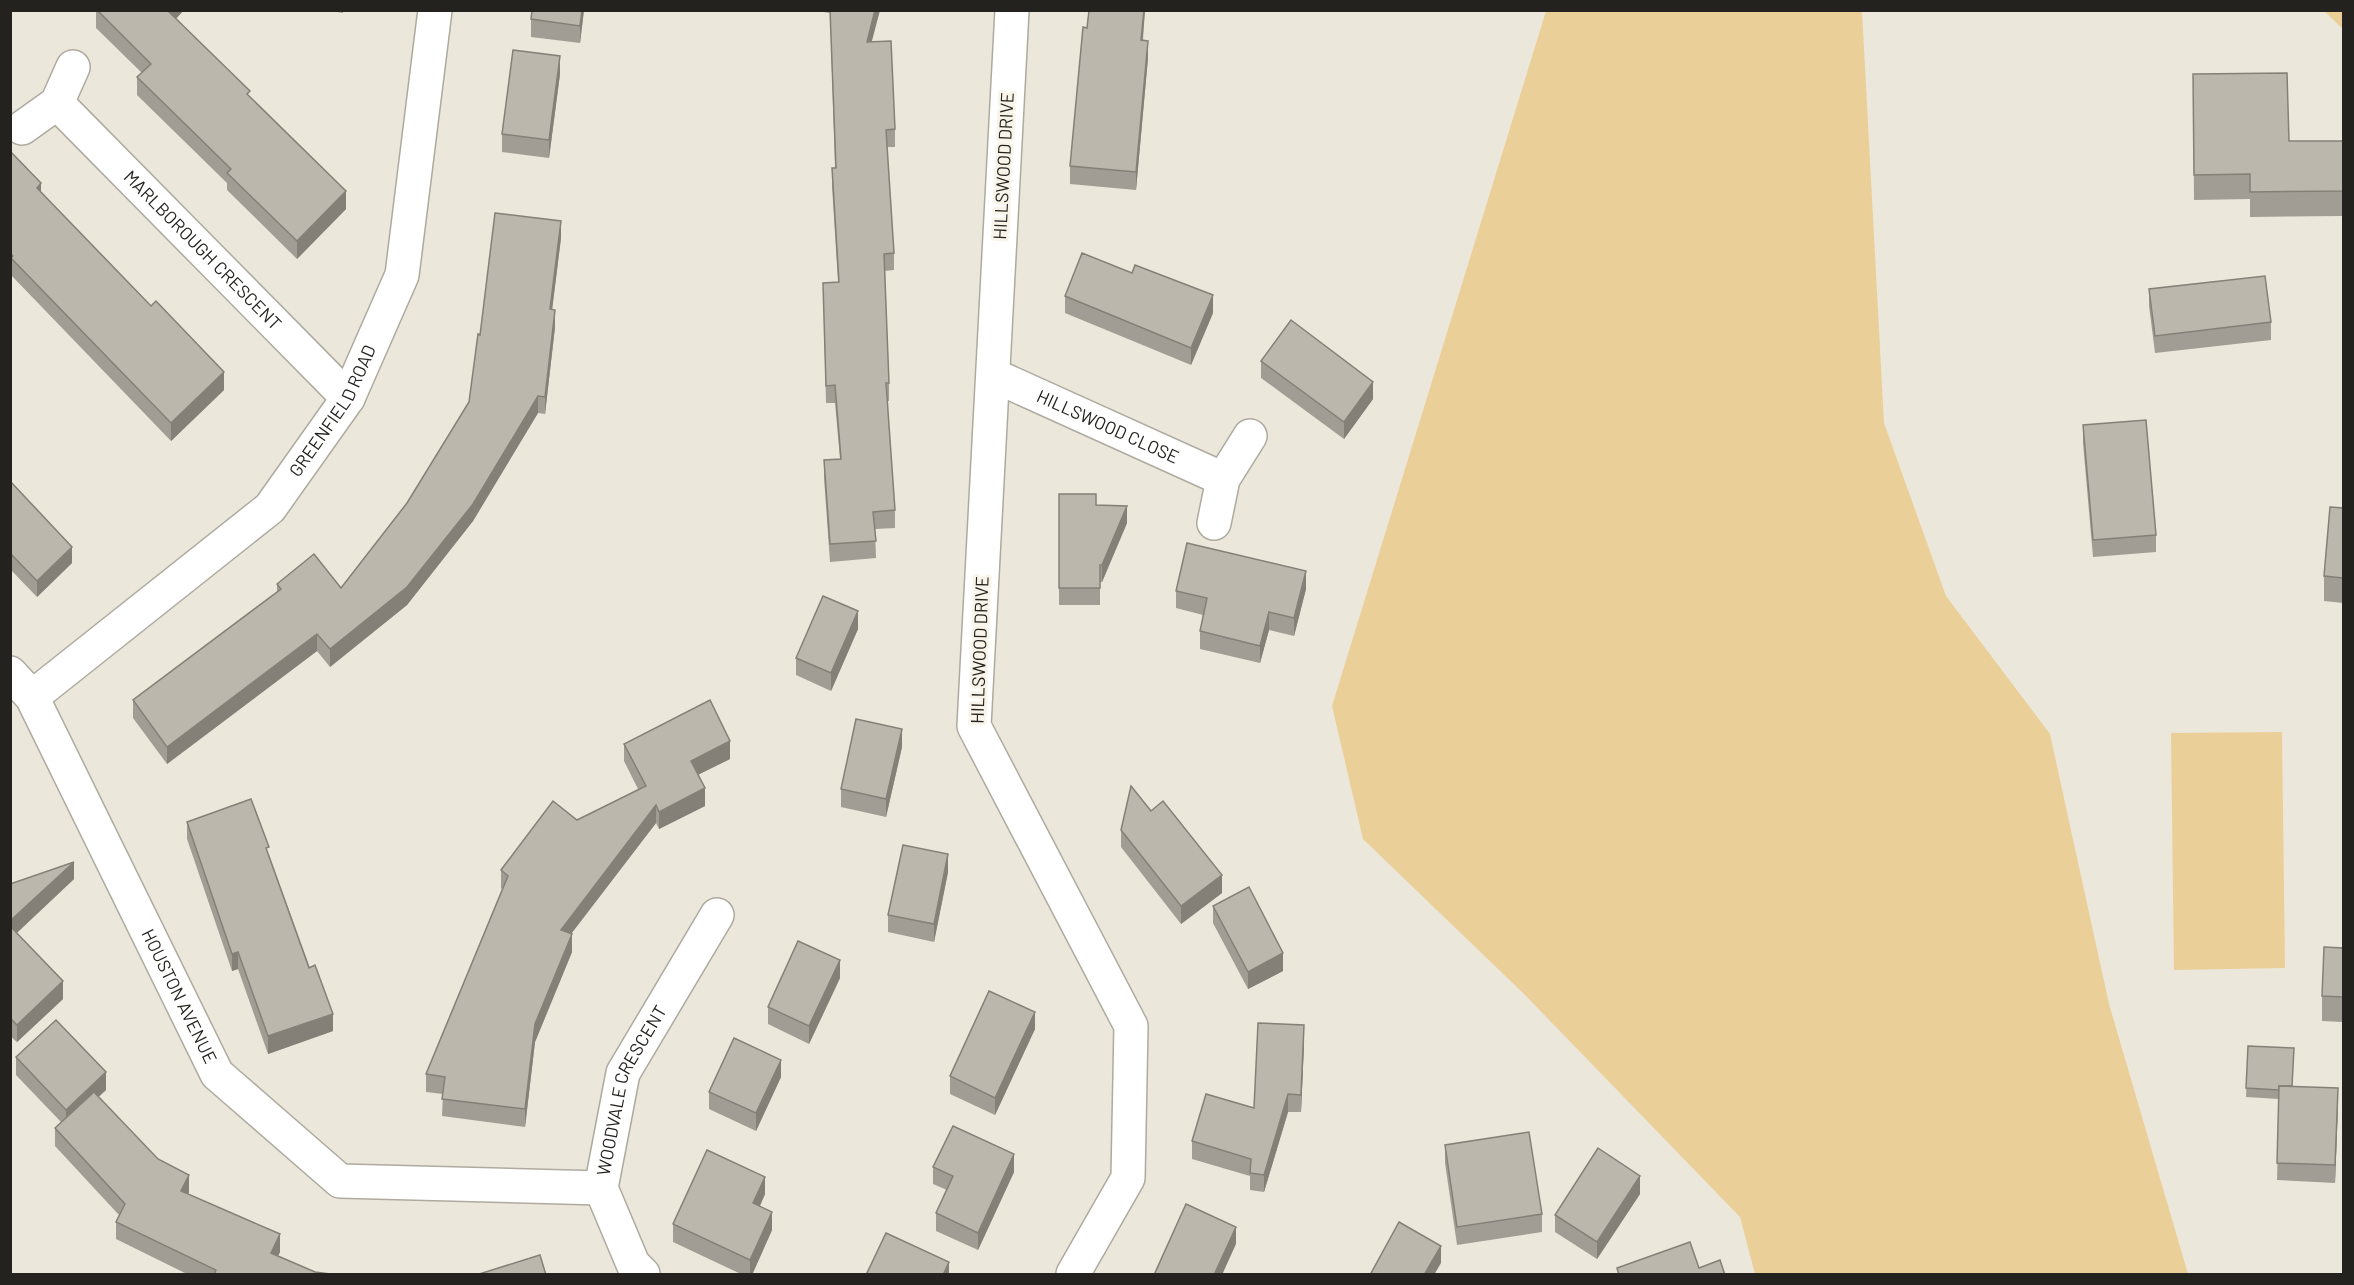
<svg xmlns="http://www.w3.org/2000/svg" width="2354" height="1285" viewBox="0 0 2354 1285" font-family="Barlow,sans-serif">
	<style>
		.green { fill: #ead098 }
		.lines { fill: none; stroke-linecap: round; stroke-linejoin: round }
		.minor-casing { stroke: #afaa9f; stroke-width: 36 }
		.minor { stroke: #fff; stroke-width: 33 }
		.wall { fill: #a29d94 }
		.shaded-wall { fill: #848078 }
		.building { fill: #bcb7ac; stroke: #848078; stroke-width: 1.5 }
		.labels { text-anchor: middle; stroke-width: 6; stroke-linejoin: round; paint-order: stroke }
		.street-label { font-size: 18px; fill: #24221e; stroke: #f9f4e9 }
	</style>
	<rect width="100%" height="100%" fill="#ece7db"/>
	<g class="green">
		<polygon points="1546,11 1862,11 1884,423 1946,596 2050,734 2109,1004 2188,1274 1755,1274 1740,1217 1524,994 1363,839 1332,706"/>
		<polygon points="2324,11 2343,11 2343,29"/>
		<polygon points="2282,732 2285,968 2174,970 2171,733"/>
	</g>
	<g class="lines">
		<g class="minor-casing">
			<g id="minor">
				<polyline points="1012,10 974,726 1131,1026 1128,1178 1073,1274"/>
				<path id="s1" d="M57,103L348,398"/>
				<polyline points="22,128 57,103 73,67"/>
				<path id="s2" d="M993,375L1223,479"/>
				<polyline points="1214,523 1223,479 1250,436"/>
				<path id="s3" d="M10,673L32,697L217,1074L340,1181L601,1188"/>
				<path id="s4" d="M32,697L270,508L348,398L402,275L435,10"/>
				<path id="s5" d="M643,1274L633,1264L601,1188L623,1073L717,915"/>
			</g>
		</g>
		<use href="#minor" class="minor"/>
	</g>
	<g class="wall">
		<polygon points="96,10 184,10 176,19 250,97 346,209 297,259 227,190 227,183 137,95 137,77 142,73 96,28"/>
		<polygon points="325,10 343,10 343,13"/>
		<polygon points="584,10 580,43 531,37 531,19"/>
		<polygon points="823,10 880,10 871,42 895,129 895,147 887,147 894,253 894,270 885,271 889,383 889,401 887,401 895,510 895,528 875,529 876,558 830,562 824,478 824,460 840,459 835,403 826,403 823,283 838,282 832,186 832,168 835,168 830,13 823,12"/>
		<polygon points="1089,10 1145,10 1143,40 1148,58 1136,190 1070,184 1070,166"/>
		<polygon points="560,74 549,158 502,152 502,134"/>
		<polygon points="2193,74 2289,141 2343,141 2343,216 2250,217 2250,199 2194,200"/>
		<polygon points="10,151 41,192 224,390 171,441 11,275"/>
		<polygon points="561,238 552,309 555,327 545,414 538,413 473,521 407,605 330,667 317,651 167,764 133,718 133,700 277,592 277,584 341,588 407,503 469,402 480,335"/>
		<polygon points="2149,289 2271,322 2271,340 2155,353 2149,306"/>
		<polygon points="1065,296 1213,313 1191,365 1065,313"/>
		<polygon points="1261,361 1373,399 1344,439 1261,378"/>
		<polygon points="2083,425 2156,535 2156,552 2093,557 2083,443"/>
		<polygon points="10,481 72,563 37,597 10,569"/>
		<polygon points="1059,494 1096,505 1127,523 1102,582 1100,582 1100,605 1059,605"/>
		<polygon points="2343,508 2343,603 2324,601 2324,576"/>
		<polygon points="1306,589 1294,636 1269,630 1260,663 1200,649 1200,631 1203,615 1176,608 1176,591"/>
		<polygon points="858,629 831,691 796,675 796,658"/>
		<polygon points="624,744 730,759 698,775 705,806 659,829 656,823 571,934 572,952 535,1042 525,1127 442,1116 443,1094 426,1092 426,1074 502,889 501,888 501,870 577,820 638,789 624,761"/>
		<polygon points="902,747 886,817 841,807 841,789"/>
		<polygon points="1151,811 1222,893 1181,924 1121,847 1121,830"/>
		<polygon points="187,822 269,855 333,1031 268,1054 238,969 232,971 187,839"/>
		<polygon points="948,872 934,942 888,932 888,915"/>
		<polygon points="74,879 17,933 63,999 17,1042 10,1036 10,884"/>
		<polygon points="1213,906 1283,971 1248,989 1213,923"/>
		<polygon points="2343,948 2343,1022 2322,1021 2322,996"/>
		<polygon points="840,978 809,1044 768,1024 768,1007"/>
		<polygon points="1035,1029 995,1115 950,1094 950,1076"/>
		<polygon points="1304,1043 1301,1112 1288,1112 1264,1192 1250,1190 1250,1176 1192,1159 1192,1141 1254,1108"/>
		<polygon points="2248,1046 2293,1086 2338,1105 2335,1183 2277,1180 2279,1099 2246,1097"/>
		<polygon points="16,1057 106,1090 98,1097 189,1192 188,1194 280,1252 278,1256 315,1272 338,1275 189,1275 116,1239 116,1222 119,1215 55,1146 55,1128 61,1122 16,1075"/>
		<polygon points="781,1077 756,1131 709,1109 709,1092"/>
		<polygon points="1445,1145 1542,1214 1542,1232 1457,1245 1445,1163"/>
		<polygon points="933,1167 1014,1172 978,1250 936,1231 936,1213 947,1190 933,1184"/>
		<polygon points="765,1194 760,1206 772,1230 752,1275 743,1275 673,1242 673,1224"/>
		<polygon points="1640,1194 1597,1259 1555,1232 1555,1215"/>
	</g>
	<g class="shaded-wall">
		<polygon points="167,10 184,10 167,28"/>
		<polygon points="582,10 584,10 580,43 580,26"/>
		<polygon points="875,10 880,10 867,60 867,42"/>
		<polygon points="1144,10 1145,10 1141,58 1141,40"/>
		<polygon points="1148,41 1148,58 1136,190 1136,172"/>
		<polygon points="560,56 560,74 549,158 549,140"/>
		<polygon points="41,183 41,201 37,188"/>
		<polygon points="346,191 346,209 297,259 297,241"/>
		<polygon points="561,221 561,238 550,327 550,309"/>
		<polygon points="1213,295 1213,313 1191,365 1191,348"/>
		<polygon points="555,310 555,327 545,414 545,397"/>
		<polygon points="224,372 224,390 171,441 171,423"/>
		<polygon points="1373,382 1373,399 1344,439 1344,422"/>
		<polygon points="538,396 538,413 473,521 407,605 330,667 330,649"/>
		<polygon points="1127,506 1127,523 1102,582 1102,565"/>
		<polygon points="72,547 72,563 37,597 37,581"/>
		<polygon points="1306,571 1306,589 1294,636 1294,618"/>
		<polygon points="858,611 858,629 831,691 831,673"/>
		<polygon points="1269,612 1269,630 1260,663 1260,646"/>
		<polygon points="317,634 317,651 167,764 167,747"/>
		<polygon points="902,729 902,747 886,817 886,799"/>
		<polygon points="730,741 730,759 691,778 691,761"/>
		<polygon points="705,788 705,806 659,829 659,812"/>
		<polygon points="656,805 656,823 561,947 561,930"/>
		<polygon points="948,854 948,872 934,942 934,924"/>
		<polygon points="74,862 74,879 10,939 10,921"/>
		<polygon points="1222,875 1222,893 1181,924 1181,906"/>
		<polygon points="572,934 572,952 535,1042 525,1127 525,1109 535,1024"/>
		<polygon points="238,952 238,969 232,971 232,954"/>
		<polygon points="1283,953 1283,971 1248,989 1248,972"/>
		<polygon points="840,960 840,978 809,1044 809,1026"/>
		<polygon points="63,981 63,999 17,1042 17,1025"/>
		<polygon points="1035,1012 1035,1029 995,1115 995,1098"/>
		<polygon points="333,1014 333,1031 268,1054 268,1036"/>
		<polygon points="1304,1025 1304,1043 1301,1112 1301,1095"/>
		<polygon points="781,1060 781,1077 756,1131 756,1113"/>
		<polygon points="106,1072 106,1090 66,1127 66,1110"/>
		<polygon points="2338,1088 2338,1105 2335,1183 2335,1165"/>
		<polygon points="1288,1094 1288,1112 1264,1192 1264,1175"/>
		<polygon points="1014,1154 1014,1172 978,1250 978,1233"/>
		<polygon points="189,1175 189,1192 181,1208 181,1191"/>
		<polygon points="1640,1176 1640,1194 1597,1259 1597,1242"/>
		<polygon points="765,1177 765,1194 753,1221 753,1203"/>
		<polygon points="772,1212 772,1230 752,1275 750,1275 750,1260"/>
		<polygon points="1236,1227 1236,1244 1222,1275 1214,1275"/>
		<polygon points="280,1234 280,1252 271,1270 271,1253"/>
		<polygon points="1441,1246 1441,1263 1434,1275 1424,1275"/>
		<polygon points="949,1262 949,1275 943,1275"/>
	</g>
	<g class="building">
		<polygon points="97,10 167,10 250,91 247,94 346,191 297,241 227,173 231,169 137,77 151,64"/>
		<polygon points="532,10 582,10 580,26 531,19"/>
		<polygon points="830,10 875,10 867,42 891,41 895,129 886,130 894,253 884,254 889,383 886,383 895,510 873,512 876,541 830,544 824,460 841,459 835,385 826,386 823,283 839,282 832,168 836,168"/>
		<polygon points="1089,10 1144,10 1141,40 1148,41 1136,172 1070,166 1083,27 1087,28"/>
		<polygon points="513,50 560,56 549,140 502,134"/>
		<polygon points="2287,73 2289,141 2343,141 2343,191 2250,192 2250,174 2194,175 2193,74"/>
		<polygon points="10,151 41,183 37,188 151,306 156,301 224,372 171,423 11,258 13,256 10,253"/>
		<polygon points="495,213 561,221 550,309 555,310 545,397 538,396 473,504 407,587 330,649 317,634 167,747 133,700 281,589 277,584 314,554 341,588 407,503 469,402 478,334 480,335"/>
		<polygon points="1082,253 1132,273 1135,265 1213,295 1191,348 1065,296"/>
		<polygon points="2265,276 2271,322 2155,336 2149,289"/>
		<polygon points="1291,320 1373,382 1344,422 1261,361"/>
		<polygon points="2146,420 2156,535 2093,540 2083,425"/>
		<polygon points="10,481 72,547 37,581 10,553"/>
		<polygon points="1059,494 1096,494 1096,505 1127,506 1102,565 1100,565 1100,588 1059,588"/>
		<polygon points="2330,507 2343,508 2343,578 2324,576"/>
		<polygon points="1187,543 1306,571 1294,618 1269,612 1260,646 1200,631 1207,598 1176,591"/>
		<polygon points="823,596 858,611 831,673 796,658"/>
		<polygon points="710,700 730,741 691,761 705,788 659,812 656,805 561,930 572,934 535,1024 525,1109 442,1099 445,1077 426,1074 508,876 501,870 553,801 577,820 646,786 624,744"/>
		<polygon points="856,719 902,729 886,799 841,789"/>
		<polygon points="1131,786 1151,811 1163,801 1222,875 1181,906 1121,830"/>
		<polygon points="251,799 269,847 266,848 309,968 315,965 333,1014 268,1036 238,952 232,954 187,822"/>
		<polygon points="903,845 948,854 934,924 888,915"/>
		<polygon points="74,862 10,921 10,884"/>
		<polygon points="1249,887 1283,953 1248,972 1213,906"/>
		<polygon points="10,926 63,981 17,1025 10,1018"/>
		<polygon points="798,941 840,960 809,1026 768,1007"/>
		<polygon points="2324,947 2343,948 2343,997 2322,996"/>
		<polygon points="989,991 1035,1012 995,1098 950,1076"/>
		<polygon points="56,1020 106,1072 66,1110 16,1057"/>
		<polygon points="1258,1023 1304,1025 1301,1095 1288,1094 1264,1175 1250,1173 1251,1159 1192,1141 1206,1094 1254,1108"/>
		<polygon points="734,1038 781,1060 756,1113 709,1092"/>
		<polygon points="2248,1046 2294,1048 2292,1086 2279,1086 2279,1090 2246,1088"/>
		<polygon points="2279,1086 2338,1088 2335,1165 2277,1163"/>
		<polygon points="94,1092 158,1159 189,1175 181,1191 280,1234 271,1253 315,1272 338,1275 214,1275 216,1270 116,1222 125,1204 55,1128"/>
		<polygon points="953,1126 1014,1154 978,1233 936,1213 953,1176 933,1167"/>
		<polygon points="1529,1132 1542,1214 1457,1227 1445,1145"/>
		<polygon points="1598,1148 1640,1176 1597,1242 1555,1215"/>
		<polygon points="707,1150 765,1177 753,1203 772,1212 750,1260 673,1224"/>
		<polygon points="1186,1204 1236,1227 1214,1275 1154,1275"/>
		<polygon points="1399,1222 1441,1246 1424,1275 1370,1275"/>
		<polygon points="886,1233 949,1262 943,1275 866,1275"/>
		<polygon points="1690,1242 1699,1268 1720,1260 1725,1275 1619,1275 1617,1268"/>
		<polygon points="540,1255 546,1275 476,1275"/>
	</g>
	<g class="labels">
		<g class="street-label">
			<text transform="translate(1004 166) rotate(-87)" y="6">HILLSWOOD DRIVE</text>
			<text dy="6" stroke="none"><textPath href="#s1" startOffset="207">MARLBOROUGH CRESCENT</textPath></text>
			<text dy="6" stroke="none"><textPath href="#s4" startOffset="420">GREENFIELD ROAD</textPath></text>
			<text dy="6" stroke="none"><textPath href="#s2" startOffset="126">HILLSWOOD CLOSE</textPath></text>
			<text transform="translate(980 650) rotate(-88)" y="6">HILLSWOOD DRIVE</text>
			<text dy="6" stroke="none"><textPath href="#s3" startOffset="366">HOUSTON AVENUE</textPath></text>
			<text dy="6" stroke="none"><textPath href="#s5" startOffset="200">WOODVALE CRESCENT</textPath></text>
		</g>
	</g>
	<rect width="2354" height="1285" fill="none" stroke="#24221e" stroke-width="24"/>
</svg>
